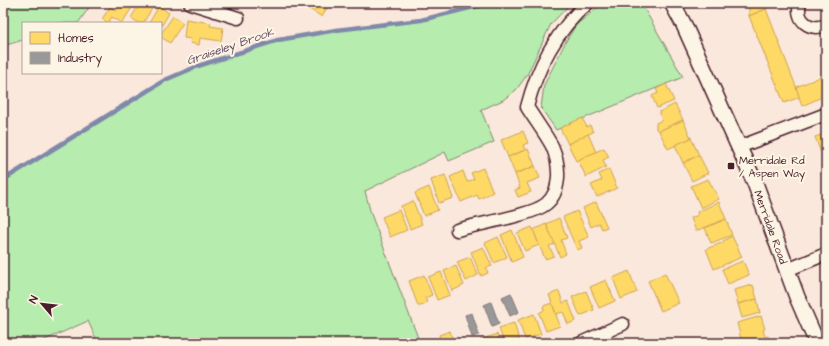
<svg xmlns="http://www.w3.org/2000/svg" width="829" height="346" viewBox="0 0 829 346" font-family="'Architects Daughter',sans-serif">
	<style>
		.green { fill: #b6ecae; stroke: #80866c }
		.homes { fill: #ffd966; stroke: #c9a154 }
		.industry { fill: #999; stroke: #817478 }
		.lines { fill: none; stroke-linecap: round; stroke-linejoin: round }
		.stream { stroke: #7f89a9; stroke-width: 4.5 }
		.minor-casing { stroke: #4a1f2b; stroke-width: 15 }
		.tertiary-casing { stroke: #4a1f2b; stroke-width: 18 }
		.minor { stroke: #fcf5e5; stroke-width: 12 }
		.tertiary { stroke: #fcf5e5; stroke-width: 15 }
		.poi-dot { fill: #4a1f2b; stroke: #fcf5e5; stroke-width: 1.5 }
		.labels { text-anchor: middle; stroke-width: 4; stroke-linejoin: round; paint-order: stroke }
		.poi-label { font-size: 11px; fill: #4a1f2b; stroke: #fcf5e5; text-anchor: start }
		.street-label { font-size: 11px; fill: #4a1f2b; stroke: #fcf5e5 }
		.water-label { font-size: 12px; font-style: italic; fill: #604b60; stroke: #fcf5e5 }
	</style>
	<rect width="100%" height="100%" fill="#fbe8dc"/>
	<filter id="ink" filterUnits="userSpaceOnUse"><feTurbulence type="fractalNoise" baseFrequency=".025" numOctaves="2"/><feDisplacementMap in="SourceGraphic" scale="8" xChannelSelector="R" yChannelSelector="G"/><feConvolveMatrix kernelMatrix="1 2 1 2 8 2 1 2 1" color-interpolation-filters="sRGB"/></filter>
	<g filter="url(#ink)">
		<g class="green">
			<polygon points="3,3 92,3 79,22 76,23 23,23 23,40 3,46"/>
			<polygon points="490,3 571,3 551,24 527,75 516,90 503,100 481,110 494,142 449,161 445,152 365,191 371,214 420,343 98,343 88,321 38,343 3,343 3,180 165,80 198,66 278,40 336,30 421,20"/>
			<polygon points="603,3 641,3 683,77 556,130 541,108 544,85 566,41 576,25"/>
		</g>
		<g class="homes">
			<polygon points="121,3 135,3 122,23 112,17 108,23 102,19 110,7 116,11"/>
			<polygon points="140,3 155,4 143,23 139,23 131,18"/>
			<polygon points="300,3 322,3 321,5 327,8 322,17"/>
			<polygon points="749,3 773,3 766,9 749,16"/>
			<polygon points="159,6 169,13 161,27 161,23 149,23"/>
			<polygon points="766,9 800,97 784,103 749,16"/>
			<polygon points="173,16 183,23 170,43 161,37 161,34"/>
			<polygon points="186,19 211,23 210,26 223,28 221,41 200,38 199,45 190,43 191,39 184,38"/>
			<polygon points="826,70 826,95 802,106 796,87 818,78"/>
			<polygon points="666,84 674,101 657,108 652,96 658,93 656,89"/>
			<polygon points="675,104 683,120 659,131 656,129 656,123 662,120 659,112"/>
			<polygon points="582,118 587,127 590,125 593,132 568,144 560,128"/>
			<polygon points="683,120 691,138 668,149 659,131"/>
			<polygon points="523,131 528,143 523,145 525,150 508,157 501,140"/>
			<polygon points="826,133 826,166 815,137"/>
			<polygon points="588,134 596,152 576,161 568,144"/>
			<polygon points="691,138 699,155 683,163 675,145"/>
			<polygon points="604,148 609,157 603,160 606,167 586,177 578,160"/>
			<polygon points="528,149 535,166 515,174 508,157"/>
			<polygon points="699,155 708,173 692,181 683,163"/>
			<polygon points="535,166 540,178 527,183 531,192 518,197 515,190 520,188 515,174"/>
			<polygon points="483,168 493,192 479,199 477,195 461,202 450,177 463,171 467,182 474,179 471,173"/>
			<polygon points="609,169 617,188 597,197 591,185 602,180 599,174"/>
			<polygon points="445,175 453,198 439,203 431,180"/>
			<polygon points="708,179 719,199 701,208 691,186"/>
			<polygon points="429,187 438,210 424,216 415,193"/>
			<polygon points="413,201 422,224 410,229 401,206"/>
			<polygon points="596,202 607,227 602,229 599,223 591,227 583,208"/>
			<polygon points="719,202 726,219 696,231 691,218 698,215 697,212"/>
			<polygon points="399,210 407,230 390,237 382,217"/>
			<polygon points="577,211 589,237 579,241 582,248 577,250 563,217"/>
			<polygon points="559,218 567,238 561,240 566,254 560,257 546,224"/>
			<polygon points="726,219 732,235 711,243 705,228"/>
			<polygon points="546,224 555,244 549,246 554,256 545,259 533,230"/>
			<polygon points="532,227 539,245 525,251 517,233"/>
			<polygon points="512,230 523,257 512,262 501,235"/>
			<polygon points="732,236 742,257 714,269 706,249 724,242 723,241"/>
			<polygon points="498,237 507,257 494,263 485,243"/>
			<polygon points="483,247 492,266 486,268 488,273 481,276 471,252"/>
			<polygon points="470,257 478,275 466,281 457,262"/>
			<polygon points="743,261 749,275 728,284 722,269"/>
			<polygon points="456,266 464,285 452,291 444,271"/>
			<polygon points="629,271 637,292 621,299 613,278"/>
			<polygon points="441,272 450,295 437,300 428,277"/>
			<polygon points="665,273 679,303 661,311 648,281"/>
			<polygon points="424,275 432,295 425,298 427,302 421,306 418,306 409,281"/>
			<polygon points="606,280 615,301 599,308 590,287"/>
			<polygon points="753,285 757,299 738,304 734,290"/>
			<polygon points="559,291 563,303 568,301 576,321 568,324 563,312 556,314 549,295"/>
			<polygon points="586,291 594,310 580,316 572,297"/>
			<polygon points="757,299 760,313 742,318 738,304"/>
			<polygon points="552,303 560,326 546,331 539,313 544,310 543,306"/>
			<polygon points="534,314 541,334 525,339 518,320"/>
			<polygon points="761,316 765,329 763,330 765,337 768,336 770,343 762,343 761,340 755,342 754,339 742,343 737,323"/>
			<polygon points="514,323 520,343 504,343 499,328"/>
			<polygon points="450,331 454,343 441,343 439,335"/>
			<polygon points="497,334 500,343 481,343 480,340"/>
		</g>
		<g class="industry">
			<polygon points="511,293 519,312 510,316 502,297"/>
			<polygon points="491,302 499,324 492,327 484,305"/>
			<polygon points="472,313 479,335 472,337 465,315"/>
		</g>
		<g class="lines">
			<polyline class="stream" points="3,180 165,80 198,66 278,40 336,30 421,20 490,3"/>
			<g class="minor-casing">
				<g id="minor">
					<polyline points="190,3 238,18"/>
					<path d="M800,3C795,20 810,32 826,25"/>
					<polyline points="739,147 826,114"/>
					<path d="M457,230C479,223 531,216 546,204C562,191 560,164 552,146C545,133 535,120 527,107C537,68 557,29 588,3"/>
					<polyline points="787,270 826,254"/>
					<polyline points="581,343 623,324"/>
				</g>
			</g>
			<g class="tertiary-casing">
				<polyline id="tertiary" points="672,3 684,25 755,183 797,297 817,343"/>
			</g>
			<use href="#minor" class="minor"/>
			<use href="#tertiary" class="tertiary"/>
		</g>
	</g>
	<rect class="poi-dot" x="727" y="162" width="8" height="8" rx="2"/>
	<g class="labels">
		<g class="poi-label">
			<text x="739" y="164">Merridale Rd<tspan x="739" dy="13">/ Aspen Way</tspan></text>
		</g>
		<g class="street-label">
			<text transform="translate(771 227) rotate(70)" y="4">Merridale Road</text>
		</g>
		<g class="water-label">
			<text transform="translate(230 46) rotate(-19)" y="4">Graiseley Brook</text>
		</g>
	</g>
	<rect width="829" height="346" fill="none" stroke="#fcf5e5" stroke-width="16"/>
	<rect x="8" y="8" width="813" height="330" fill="none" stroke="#4a1f2b" stroke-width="1.5" filter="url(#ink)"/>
	<rect x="22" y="22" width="140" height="52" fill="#fcf5e5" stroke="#b59f9b"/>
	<rect x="30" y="32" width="20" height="12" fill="#ffd966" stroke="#b59f9b"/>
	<text x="58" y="42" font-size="12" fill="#4a1f2b">Homes</text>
	<rect x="30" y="52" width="20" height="12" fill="#999999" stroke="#b59f9b"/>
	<text x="58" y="62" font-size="12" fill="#4a1f2b">Industry</text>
	<g transform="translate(42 304) rotate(298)" stroke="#fcf5e5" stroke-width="3" paint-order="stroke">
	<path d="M0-3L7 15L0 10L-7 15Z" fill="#4a1f2b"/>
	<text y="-6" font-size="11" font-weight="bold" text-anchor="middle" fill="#4a1f2b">N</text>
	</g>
</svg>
